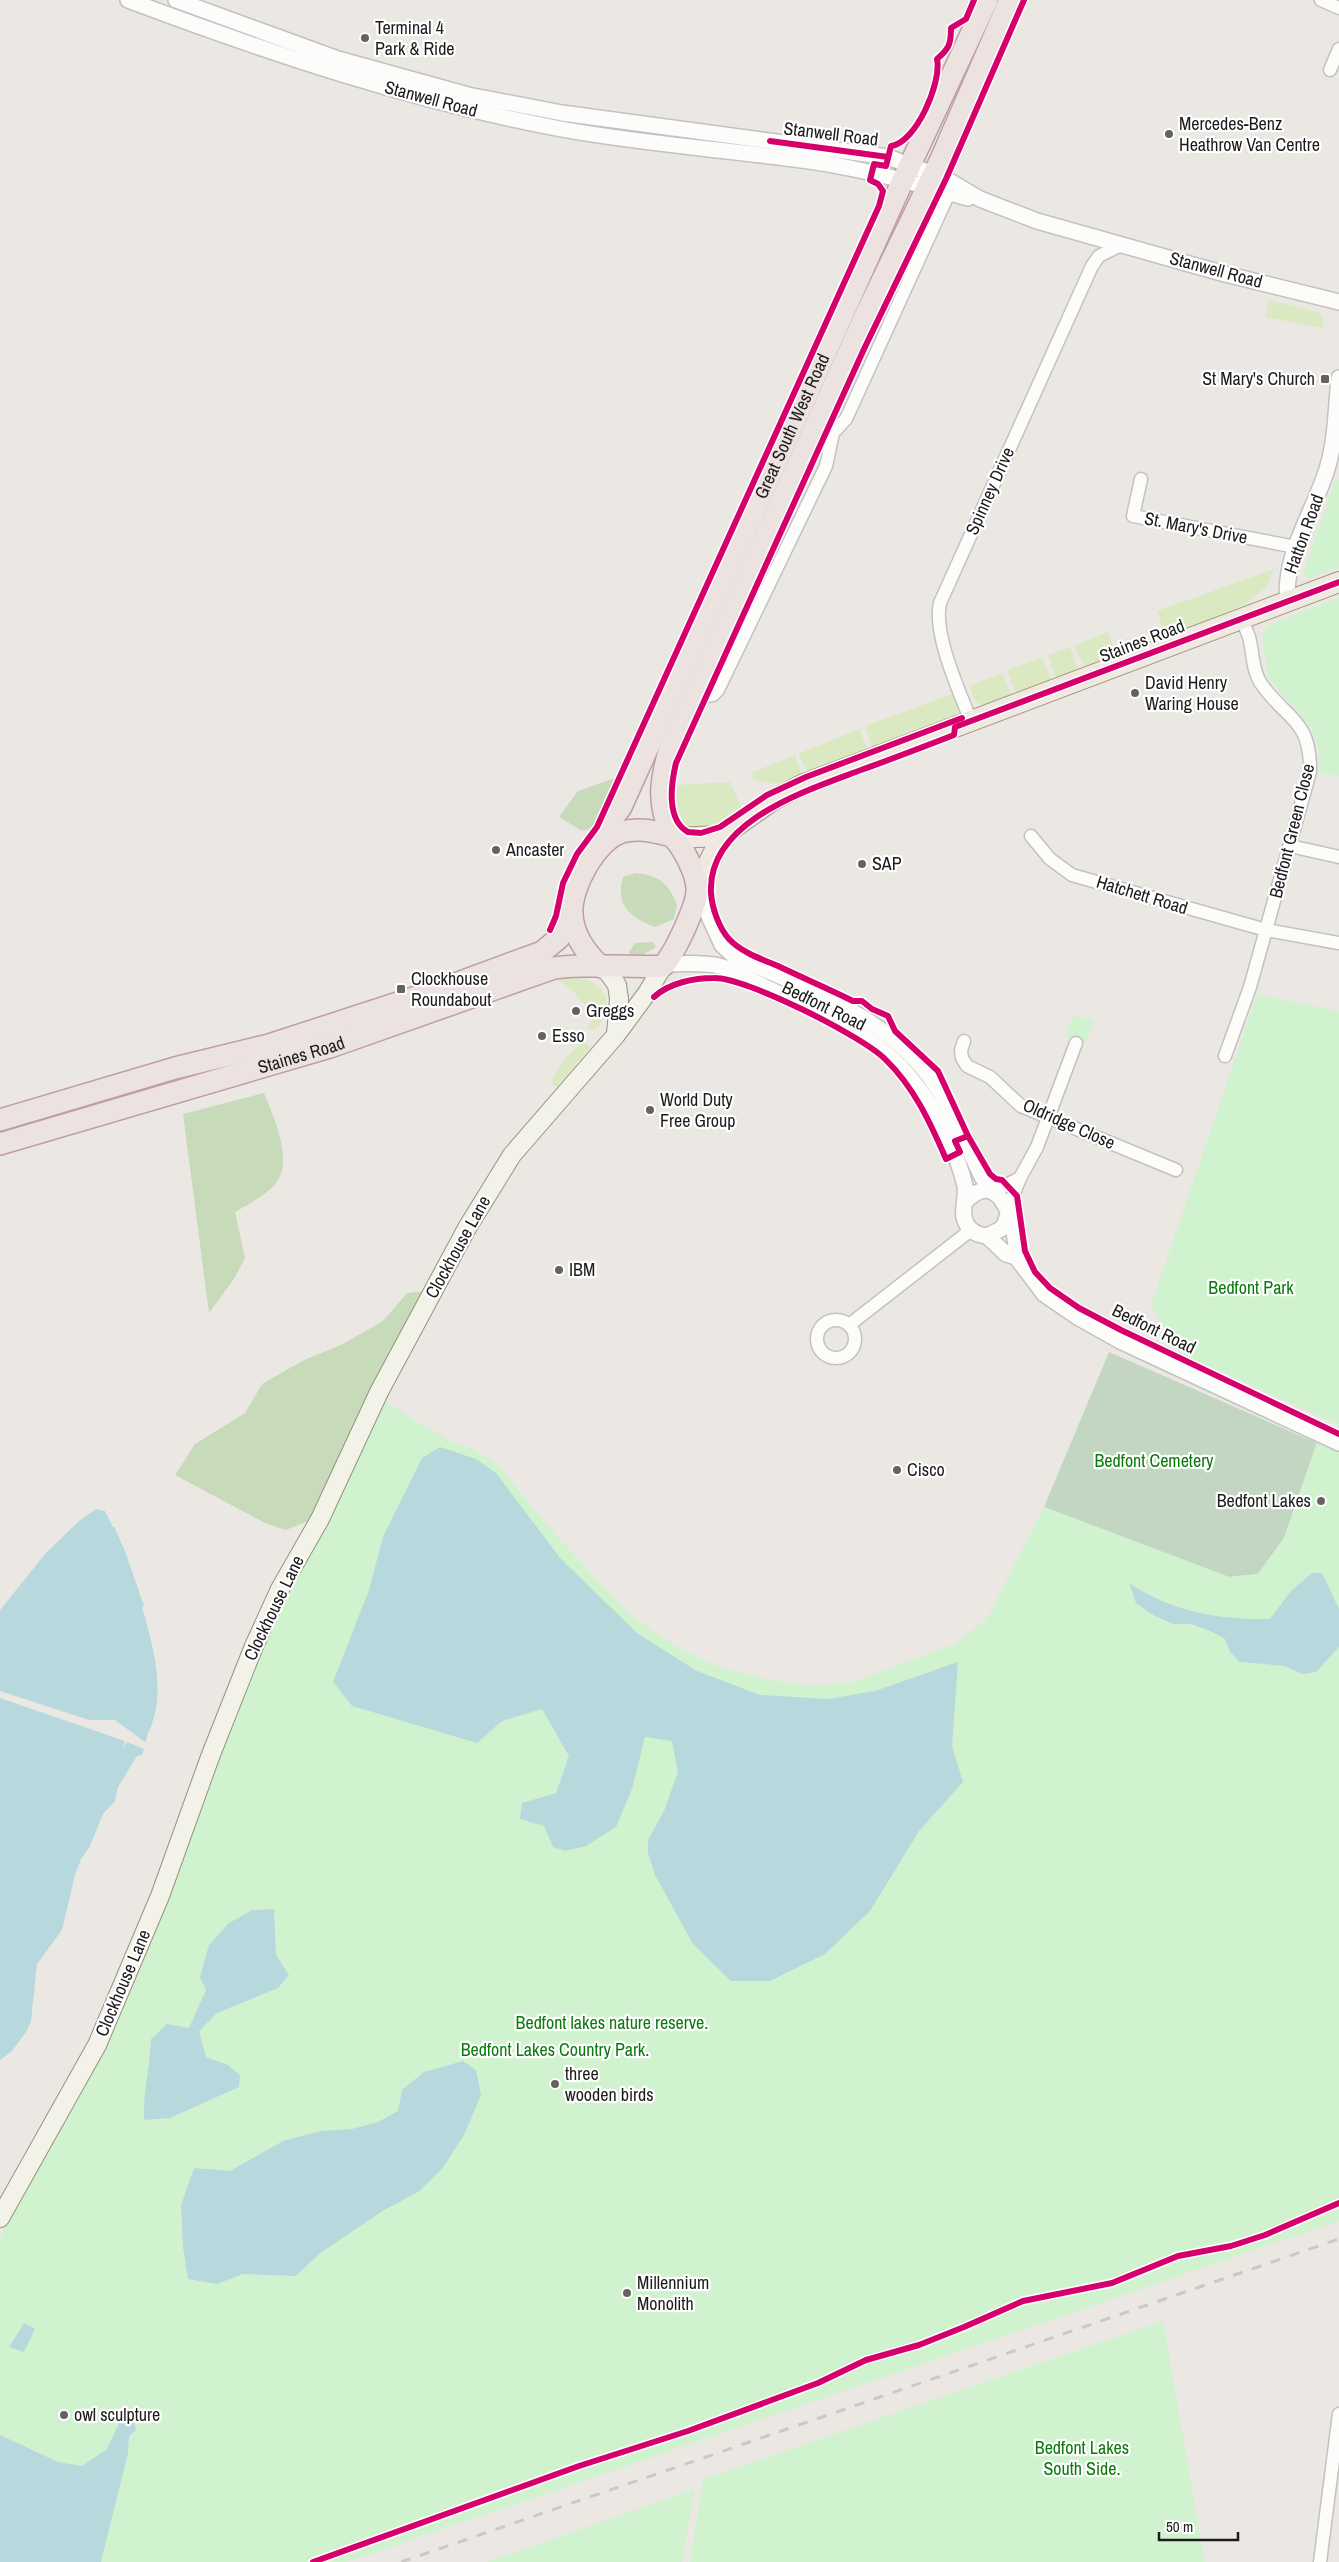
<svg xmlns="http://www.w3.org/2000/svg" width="1339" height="2562" viewBox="0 0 1339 2562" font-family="'Archivo Narrow',sans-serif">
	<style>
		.grass { fill: #dae9c2 }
		.forest { fill: #c7dab9 }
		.cemetery { fill: #c3d6c1 }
		.park { fill: #d1f2cf }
		.water { fill: #b7d9de }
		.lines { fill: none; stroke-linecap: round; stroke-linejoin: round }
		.minor-casing { stroke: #c3c2c0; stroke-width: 15 }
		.tertiary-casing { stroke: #c3c2c0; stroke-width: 18 }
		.secondary-casing { stroke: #94937d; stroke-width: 20 }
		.primary-casing { stroke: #a19481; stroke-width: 22 }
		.trunk-casing { stroke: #c09ca9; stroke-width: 24 }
		.minor { stroke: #fcfcfb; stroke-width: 12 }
		.tertiary { stroke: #fcfcfb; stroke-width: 15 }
		.secondary { stroke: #f3f2e9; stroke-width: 18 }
		.primary { stroke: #f0e9e2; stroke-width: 20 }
		.trunk { stroke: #ece3e1; stroke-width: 21 }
		.rail { stroke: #c9c9c8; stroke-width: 3; stroke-dasharray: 10 10; stroke-linecap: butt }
		.cycleway-casing { stroke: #fff; stroke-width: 9 }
		.cycleway { stroke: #d6006c; stroke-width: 6 }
		.poi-dot { fill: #646362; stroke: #fff; stroke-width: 2 }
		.labels { text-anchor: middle; stroke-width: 4.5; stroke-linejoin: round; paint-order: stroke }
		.poi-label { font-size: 18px; fill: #1c1c1c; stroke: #fff; text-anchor: start }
		.street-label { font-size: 18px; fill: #1c1c1c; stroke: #fff }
		.park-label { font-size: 18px; fill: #0a7a0b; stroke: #fff }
	</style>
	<rect width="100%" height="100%" fill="#ebe8e4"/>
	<g class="grass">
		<polygon points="1269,300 1318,312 1322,317 1324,328 1265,317"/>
		<polygon points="1274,569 1266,587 1246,604 1166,639 1157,611"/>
		<polygon points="1108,632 1117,657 1085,669 1074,645"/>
		<polygon points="1070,647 1078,670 1056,678 1048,655"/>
		<polygon points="1042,657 1052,681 1016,693 1007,670"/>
		<polygon points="1002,673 1012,696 984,705 976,702 969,686"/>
		<polygon points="953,694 958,709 955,718 872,747 865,726"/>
		<polygon points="859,729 867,748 807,772 798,754"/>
		<polygon points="795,755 802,775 776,784 753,780 751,773"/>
		<path d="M730,782L742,809C704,835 676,844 676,785Z"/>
		<path d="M571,976C593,978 614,991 604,1016C601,1022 599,1027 592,1030L588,1028L595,1013L575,996L577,994L558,980Z"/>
		<path d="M585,1042L590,1047L558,1086H554L552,1080C560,1065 570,1050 585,1042Z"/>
	</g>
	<g class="forest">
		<polygon points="615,778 614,786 596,827 582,831 559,817 578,791"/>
		<path d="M636,873C659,875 669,884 677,905L674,919L655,927C631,918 615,906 623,877Z"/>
		<polygon points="653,942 656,947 643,955 631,955 629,952 635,943"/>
		<path d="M264,1093C273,1116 294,1160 276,1183C267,1195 248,1204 235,1212L245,1258L234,1279L209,1313L183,1114Z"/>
		<polygon points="426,1291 313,1519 286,1530 265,1523 175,1475 195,1444 245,1413 262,1384 304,1360 341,1345 383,1321 407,1293"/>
	</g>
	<polygon class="cemetery" points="1109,1352 1317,1443 1284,1538 1258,1574 1229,1577 1044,1507"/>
	<g class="park">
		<polygon points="1339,479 1339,567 1307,579 1303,573 1335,481"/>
		<polygon points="1339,597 1339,776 1320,773 1319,751 1312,728 1268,678 1262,634 1267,626"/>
		<polygon points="1257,994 1339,1011 1339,1425 1179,1353 1151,1305"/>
		<polygon points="1074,1015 1094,1022 1085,1044 1065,1036"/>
		<polygon points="383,1401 453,1443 474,1449 499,1466 553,1532 630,1615 674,1645 716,1666 761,1678 808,1686 853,1682 955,1644 987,1618 1044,1507 1229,1577 1258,1574 1284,1538 1317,1443 1339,1453 1339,2221 347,2562 0,2562 0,2238 93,2072 133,1986 165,1906 230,1726 263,1647 327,1520"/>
		<polygon points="1163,2321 1205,2562 690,2562 703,2479"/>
		<polygon points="695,2489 682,2562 487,2562"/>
	</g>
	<g class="water">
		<polygon points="440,1447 476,1459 496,1473 561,1559 637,1633 697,1671 760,1695 828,1699 875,1691 958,1662 952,1746 963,1782 919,1831 870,1911 825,1954 770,1981 731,1981 693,1944 655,1875 648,1853 648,1840 664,1811 678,1772 672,1741 645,1737 632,1789 616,1827 586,1846 565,1851 553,1847 544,1826 520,1819 522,1803 556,1793 569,1756 542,1709 502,1721 477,1743 352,1706 333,1682 369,1590 383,1537 422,1458"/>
		<path d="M96,1509L105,1511L113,1527L117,1528L115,1529L125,1551L144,1606L142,1607C153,1646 167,1692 149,1731C146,1736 148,1738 145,1742L115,1720H89L0,1691V1610L46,1553L80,1520Z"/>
		<path d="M1312,1573H1322L1339,1609V1647L1316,1672L1302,1674L1285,1666L1240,1662L1230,1652L1225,1639L1210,1631L1191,1624H1173L1153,1615L1136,1603L1129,1583C1172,1612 1220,1620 1270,1619L1291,1591Z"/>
		<polygon points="0,1698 125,1741 123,1749 127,1742 144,1749 142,1755 137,1756 118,1787 115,1801 103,1814 89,1848 81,1859 75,1875 62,1930 37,1964 31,2021 26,2032 12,2051 0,2060"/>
		<path d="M274,1909L276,1955L289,1975L278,1988L217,2013L199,2031L206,2057L228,2065L240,2075L239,2087L170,2118L144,2120C143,2093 150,2066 151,2039L167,2024L189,2028L206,1990L200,1977L209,1945L229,1923L252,1910Z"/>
		<polygon points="463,2061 476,2070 481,2095 464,2135 442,2169 418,2192 384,2210 319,2254 296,2276 243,2274 217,2284 188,2279 183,2247 181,2205 194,2168 230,2171 283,2141 321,2131 352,2129 378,2122 398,2111 402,2090 424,2072"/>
		<polygon points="24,2323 35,2329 24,2352 9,2347"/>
		<polygon points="132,2412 136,2430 129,2436 128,2453 101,2562 0,2562 0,2435 58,2462 82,2466 107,2449 119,2423"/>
	</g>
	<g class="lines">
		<g class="minor-casing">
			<g id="minor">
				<polyline points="1321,0 1339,8"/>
				<polyline points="1330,70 1339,49"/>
				<polyline points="1141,479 1133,516 1296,547"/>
				<polyline points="695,691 707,696 713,695 718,690 826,466 833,433 846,419 949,193"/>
				<path d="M971,721C959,691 933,634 940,603L1092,266L1099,256L1121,245"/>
				<polyline points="1031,836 1050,859 1072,875 1266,930 1339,943"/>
				<polyline points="1290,846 1339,857"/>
				<polyline points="964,1041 961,1050 962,1058 967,1066 990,1077 1021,1106 1176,1170"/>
				<path d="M1225,1056L1250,987L1310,772C1311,717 1285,720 1260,682C1252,669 1253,651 1249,637C1247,631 1244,625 1242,619"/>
				<polyline points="993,1192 1020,1178"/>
				<polyline points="1008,1208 1020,1178 1037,1147 1076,1043"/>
				<circle cx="836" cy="1339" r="19"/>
				<polyline points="849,1325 971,1230"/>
				<polyline points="1320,2562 1339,2414"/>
			</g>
		</g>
		<g class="tertiary-casing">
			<g id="tertiary">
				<path d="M128,0C269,53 412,101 561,129C638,143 717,149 794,159C854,166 910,182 968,198"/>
				<polyline points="176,0 338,59 468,95 562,113 888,157 946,179 980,199 1037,221 1225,274 1339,302"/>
				<path d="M1288,603C1282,556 1314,512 1327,469C1336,440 1336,408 1339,378"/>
				<path d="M697,890L722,945L733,955C800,987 883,1014 929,1076C951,1106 966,1144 982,1177L993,1192"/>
				<path d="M665,964C682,964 702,962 719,966C735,969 752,981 767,988C821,1012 875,1033 913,1081C934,1106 958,1154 965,1186C967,1199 960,1212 966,1223C970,1232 978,1235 987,1236L1003,1228L1008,1215"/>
				<path d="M966,1201C1002,1164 1018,1232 1016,1257L1044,1294L1079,1318L1120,1341L1339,1443"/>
				<polyline points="987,1236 1006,1254 1016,1257"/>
			</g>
		</g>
		<g class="secondary-casing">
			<g id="secondary">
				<polyline points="604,967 617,985 619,999 616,1034"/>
				<polyline points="0,2218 97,2045 160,1896 210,1757 254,1646 280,1589 320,1519 379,1392 467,1228 512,1155 616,1035 647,993 663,966"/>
			</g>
		</g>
		<g class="primary-casing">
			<g id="primary">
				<polyline points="674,838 722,836 773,800 804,784 1339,582"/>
				<polyline points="697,886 722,836"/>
			</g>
		</g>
		<g class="trunk-casing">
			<g id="trunk">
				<path d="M672,836C657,803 660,782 670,748L867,312L942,157L1010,0"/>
				<path id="s1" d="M598,843V838L621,807L903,180L987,0"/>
				<polyline points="0,1120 175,1068 269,1045 444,988 542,952 559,938 571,912"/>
				<path id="s2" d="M0,1144L330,1047L554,968C590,963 627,968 663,966C674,954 698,905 697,888C696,872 683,847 672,836C655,832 639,827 622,832C596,840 570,888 572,914C573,935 586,953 601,967"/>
			</g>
		</g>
		<use href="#minor" class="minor"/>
		<use href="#tertiary" class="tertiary"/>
		<use href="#secondary" class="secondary"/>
		<use href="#primary" class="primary"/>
		<use href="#trunk" class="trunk"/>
		<polyline class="rail" points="401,2562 1339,2239"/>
		<g class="cycleway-casing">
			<g id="cycleway">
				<polyline points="770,141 888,157"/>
				<path d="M1339,582L955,727L954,735C923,747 892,759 861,770C808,790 707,821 711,893C712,908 719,928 729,939C741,952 761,959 778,966C803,978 829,989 853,1001H862L872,1009L888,1016L895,1031L938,1071L968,1136L990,1174L996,1179L1002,1180L1017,1196L1025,1251L1035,1272L1050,1288L1079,1308L1121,1330L1339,1434"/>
				<path d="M962,718L806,777L767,795L720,827L701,833L688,832C666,820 671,784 676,763L864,349L946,179L1024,0"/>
				<path d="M550,930L556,916L563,883L577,854L597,827L879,206L883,191L878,184L870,180L874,164L886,166L891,146C916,143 942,82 937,59C949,49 951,44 951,28L966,19L974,0"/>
				<path d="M654,997C669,983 694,978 714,978C745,977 862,1036 885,1059C914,1087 930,1122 946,1159L960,1152L955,1141L968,1136"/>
				<polyline points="313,2562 579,2466 688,2431 818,2383 866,2360 919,2345 964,2327 1023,2301 1112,2283 1178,2256 1231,2246 1265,2235 1339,2203"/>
			</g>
		</g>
		<use href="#cycleway" class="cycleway"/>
	</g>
	<g class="poi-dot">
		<circle cx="365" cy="38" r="5"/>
		<circle cx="1169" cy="134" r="5"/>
		<rect x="1320" y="374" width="10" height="10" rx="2.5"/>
		<circle cx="1135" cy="693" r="5"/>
		<circle cx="496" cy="850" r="5"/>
		<circle cx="862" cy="864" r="5"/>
		<rect x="396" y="984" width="10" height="10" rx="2.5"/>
		<circle cx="576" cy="1011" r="5"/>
		<circle cx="542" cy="1036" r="5"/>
		<circle cx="650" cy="1110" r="5"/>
		<circle cx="559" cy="1270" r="5"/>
		<circle cx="897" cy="1470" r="5"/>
		<circle cx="1321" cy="1501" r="5"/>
		<circle cx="555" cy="2084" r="5"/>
		<circle cx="627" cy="2293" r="5"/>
		<circle cx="64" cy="2415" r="5"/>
	</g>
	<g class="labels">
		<g class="poi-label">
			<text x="375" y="34">Terminal 4<tspan x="375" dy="21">Park &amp; Ride</tspan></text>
			<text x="1179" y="130">Mercedes-Benz<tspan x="1179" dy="21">Heathrow Van Centre</tspan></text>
			<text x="1315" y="385" text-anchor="end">St Mary's Church</text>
			<text x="1145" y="689">David Henry<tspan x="1145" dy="21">Waring House</tspan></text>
			<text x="506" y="856">Ancaster</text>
			<text x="872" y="870">SAP</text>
			<text x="411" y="985">Clockhouse<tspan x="411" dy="21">Roundabout</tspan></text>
			<text x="586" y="1017">Greggs</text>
			<text x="552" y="1042">Esso</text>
			<text x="660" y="1106">World Duty<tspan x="660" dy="21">Free Group</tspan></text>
			<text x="569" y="1276">IBM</text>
			<text x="907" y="1476">Cisco</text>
			<text x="1311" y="1507" text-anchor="end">Bedfont Lakes</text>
			<text x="565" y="2080">three<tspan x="565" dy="21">wooden birds</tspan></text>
			<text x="637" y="2289">Millennium<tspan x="637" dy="21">Monolith</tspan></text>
			<text x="74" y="2421">owl sculpture</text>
		</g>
		<g class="street-label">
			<text transform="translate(431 99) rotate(15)" y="6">Stanwell Road</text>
			<text transform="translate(831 134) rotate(7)" y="6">Stanwell Road</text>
			<text transform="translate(1216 270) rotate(15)" y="6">Stanwell Road</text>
			<text dy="6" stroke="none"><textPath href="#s1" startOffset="461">Great South West Road</textPath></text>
			<text transform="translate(990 491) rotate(-66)" y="6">Spinney Drive</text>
			<text transform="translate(1196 528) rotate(11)" y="6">St. Mary's Drive</text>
			<text transform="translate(1304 534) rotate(-70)" y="6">Hatton Road</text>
			<text transform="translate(1142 641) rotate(-21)" y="6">Staines Road</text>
			<text transform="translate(1292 831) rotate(-76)" y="6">Bedfont Green Close</text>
			<text transform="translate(1142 895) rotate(17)" y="6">Hatchett Road</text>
			<text transform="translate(824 1006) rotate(26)" y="6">Bedfont Road</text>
			<text dy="6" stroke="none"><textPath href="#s2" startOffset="314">Staines Road</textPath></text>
			<text transform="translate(1069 1124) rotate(24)" y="6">Oldridge Close</text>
			<text transform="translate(458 1247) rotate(-61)" y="6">Clockhouse Lane</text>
			<text transform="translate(1154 1329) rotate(26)" y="6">Bedfont Road</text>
			<text transform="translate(274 1608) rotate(-64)" y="6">Clockhouse Lane</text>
			<text transform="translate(123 1983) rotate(-67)" y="6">Clockhouse Lane</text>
		</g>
		<g class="park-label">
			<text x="1251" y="1294">Bedfont Park</text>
			<text x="1154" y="1467">Bedfont Cemetery</text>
			<text x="612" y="2029">Bedfont lakes nature reserve.</text>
			<text x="555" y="2056">Bedfont Lakes Country Park.</text>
			<text x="1082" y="2454">Bedfont Lakes<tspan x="1082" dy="21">South Side.</tspan></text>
		</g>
	</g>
	<path d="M1159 2532v8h79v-8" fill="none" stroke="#1c1c1c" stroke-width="2.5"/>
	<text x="1166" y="2532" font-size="15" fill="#1c1c1c" stroke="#ffffff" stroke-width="4" paint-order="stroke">50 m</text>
</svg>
